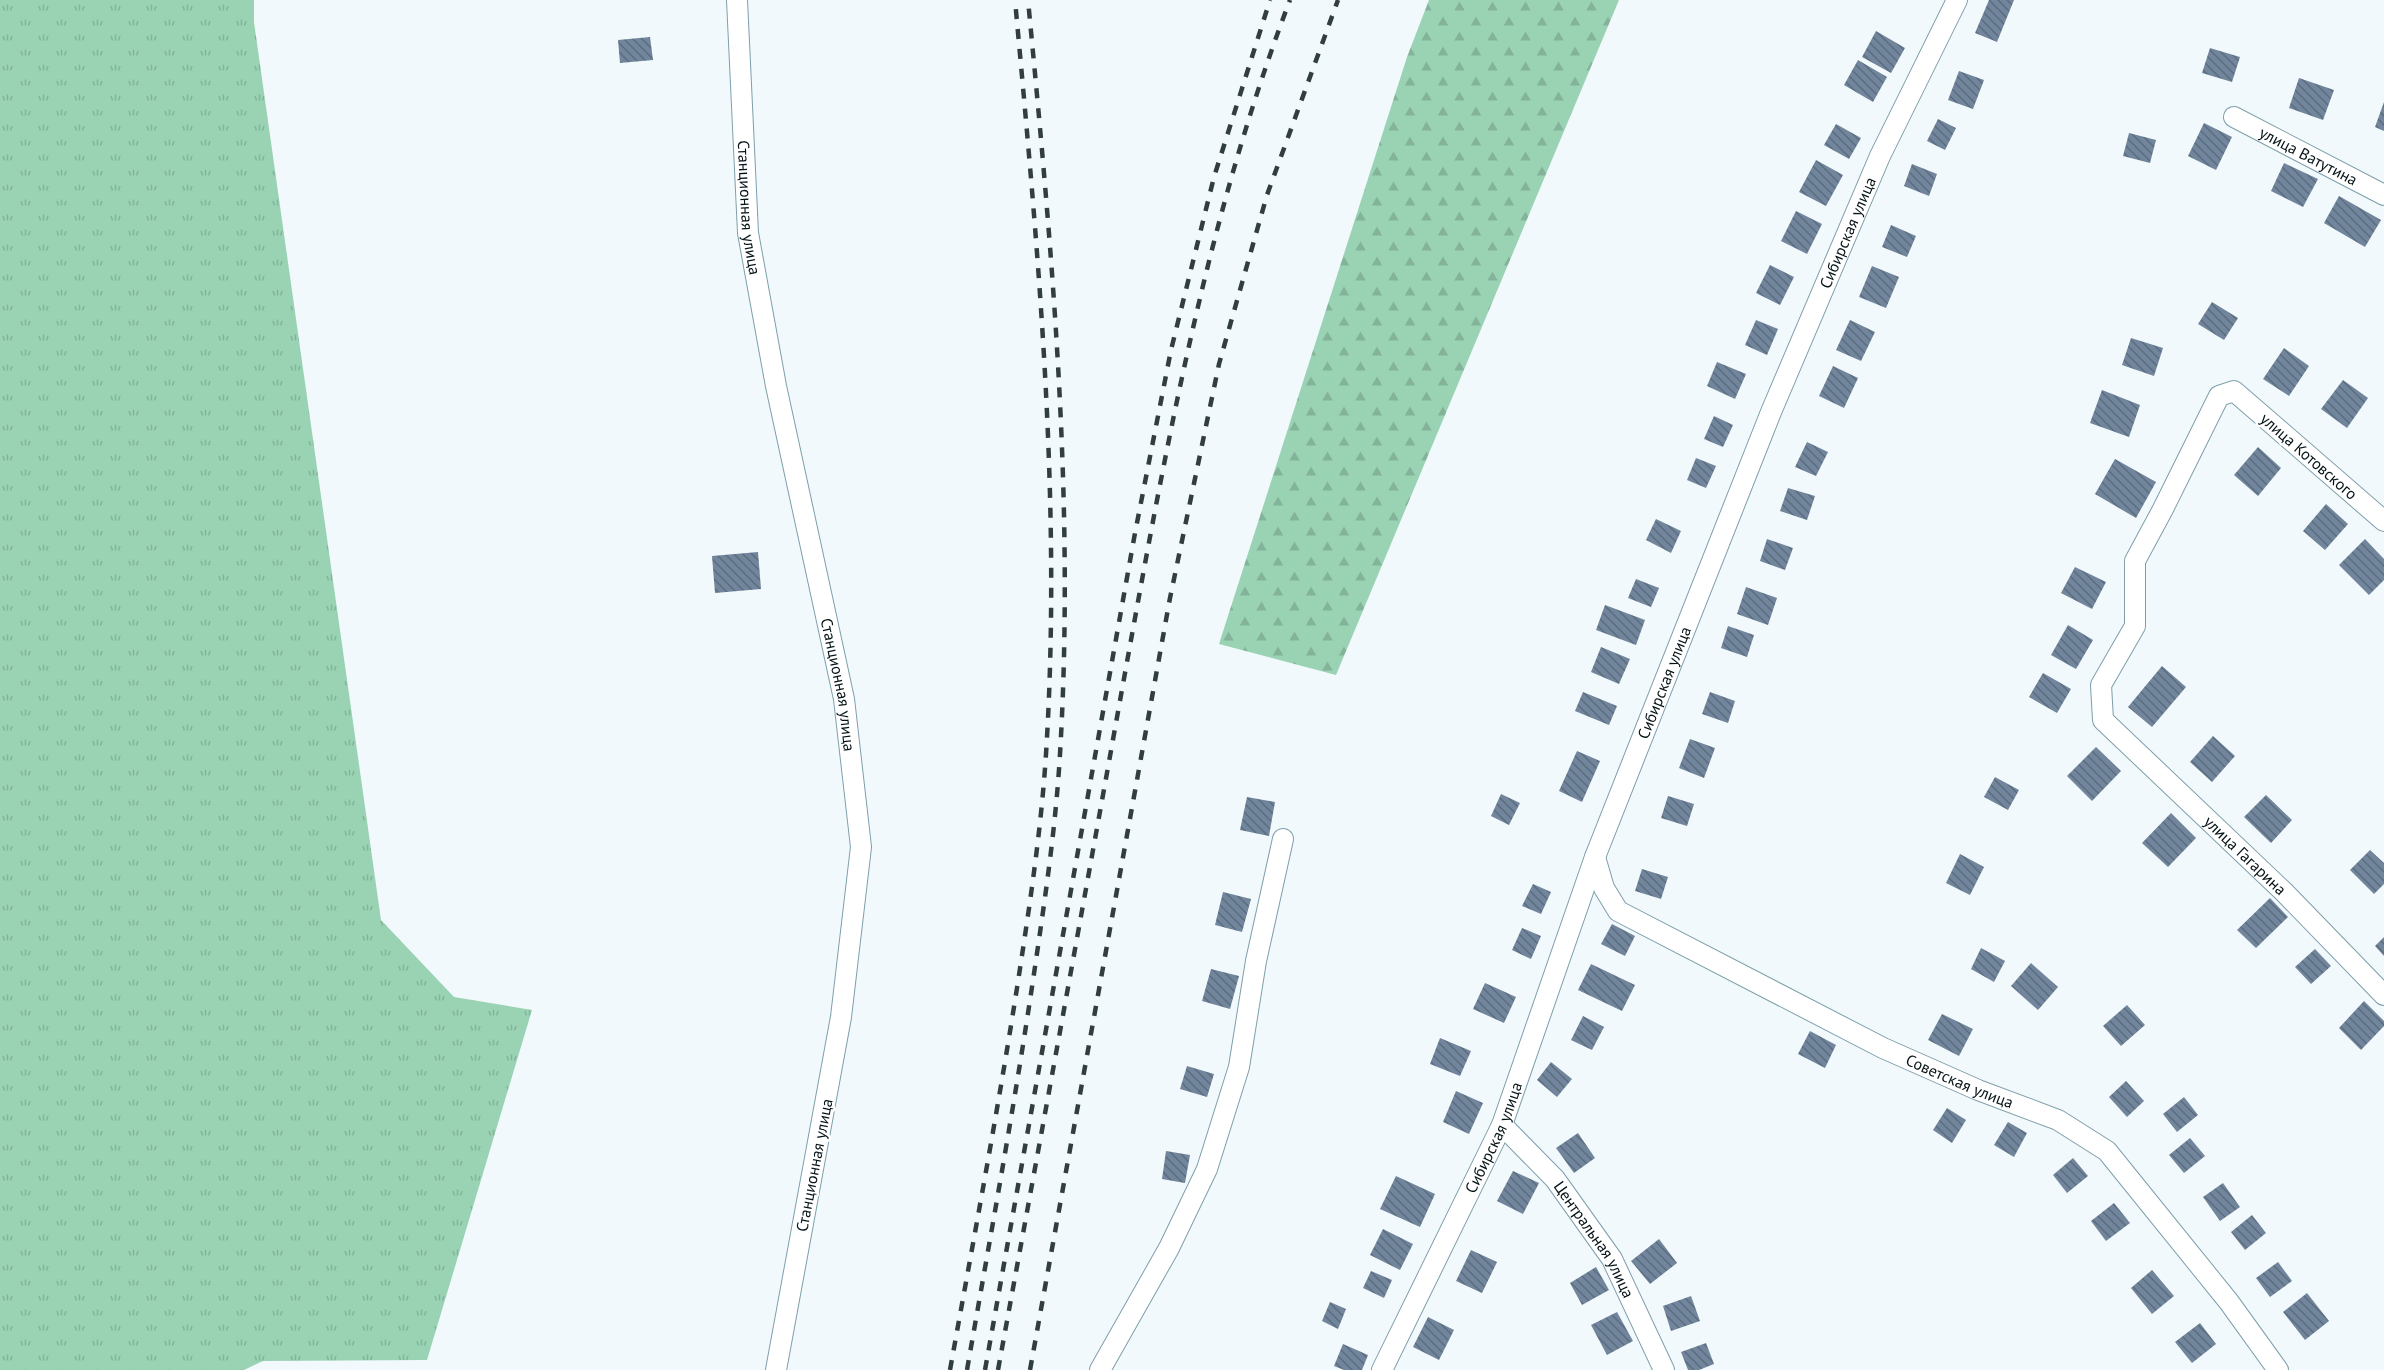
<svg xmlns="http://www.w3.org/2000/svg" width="2384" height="1370" viewBox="0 0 2384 1370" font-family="'PT Sans',sans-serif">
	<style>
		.grass { fill: url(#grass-tufts) }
		.forest { fill: url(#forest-firs) }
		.building { fill: url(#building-back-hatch) }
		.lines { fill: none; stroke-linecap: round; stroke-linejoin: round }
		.street-casing { stroke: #7d9fab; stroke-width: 22 }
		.street { stroke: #fff; stroke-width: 20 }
		.rail { stroke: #313d40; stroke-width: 4.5; stroke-dasharray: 10 10; stroke-linecap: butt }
		.labels { text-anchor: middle; stroke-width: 5; stroke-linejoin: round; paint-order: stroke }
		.street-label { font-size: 16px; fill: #061317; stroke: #fff }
	</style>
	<defs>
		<pattern id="grass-tufts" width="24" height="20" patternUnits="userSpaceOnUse" patternTransform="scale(1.5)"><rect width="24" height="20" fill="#9ad3b4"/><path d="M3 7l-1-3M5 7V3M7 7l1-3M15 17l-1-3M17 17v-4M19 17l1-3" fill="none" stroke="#83b49a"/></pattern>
		<pattern id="forest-firs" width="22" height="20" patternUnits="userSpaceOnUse" patternTransform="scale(1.5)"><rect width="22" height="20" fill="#9ad3b4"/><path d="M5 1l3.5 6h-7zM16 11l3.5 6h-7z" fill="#83b49a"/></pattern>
		<pattern id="building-back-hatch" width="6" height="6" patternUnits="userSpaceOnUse" patternTransform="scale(1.5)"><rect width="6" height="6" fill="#71869c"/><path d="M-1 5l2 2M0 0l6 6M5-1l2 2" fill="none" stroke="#5b6c7e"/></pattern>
	</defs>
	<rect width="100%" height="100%" fill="#f2f9fc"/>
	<polygon class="grass" points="0,0 254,0 254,22 381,920 454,997 532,1010 427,1360 263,1361 244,1370 0,1370"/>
	<polygon class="forest" points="1429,0 1619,0 1336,675 1219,644 1407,57"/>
	<g class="building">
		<polygon points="1989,0 2014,0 1997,42 1975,33"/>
		<polygon points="1876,31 1905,48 1891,73 1862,57"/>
		<polygon points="650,37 653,60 620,63 618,40"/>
		<polygon points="2210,48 2240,57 2232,82 2202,73"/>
		<polygon points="1858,60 1887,77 1873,102 1844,85"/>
		<polygon points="1959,71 1984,80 1973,109 1948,100"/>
		<polygon points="2299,78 2334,90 2323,120 2289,108"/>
		<polygon points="2384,102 2384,131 2375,127"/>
		<polygon points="1938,119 1956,128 1945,150 1927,141"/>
		<polygon points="2204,123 2232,137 2216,170 2188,156"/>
		<polygon points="1836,124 1861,138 1849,159 1824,145"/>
		<polygon points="2129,133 2156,140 2150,163 2123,156"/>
		<polygon points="1816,160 1843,175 1826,206 1799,192"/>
		<polygon points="2284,163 2318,179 2303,207 2271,191"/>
		<polygon points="1912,164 1937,174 1929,196 1904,186"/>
		<polygon points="2339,196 2381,220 2365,247 2324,223"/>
		<polygon points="1796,211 1822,224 1807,254 1781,241"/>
		<polygon points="1891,225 1916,236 1907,257 1882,247"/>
		<polygon points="1770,265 1794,277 1780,305 1756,293"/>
		<polygon points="1872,266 1899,277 1886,308 1859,297"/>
		<polygon points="2212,302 2238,318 2224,340 2198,324"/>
		<polygon points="1756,320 1778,329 1767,355 1745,345"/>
		<polygon points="1850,320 1875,332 1861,361 1836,350"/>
		<polygon points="2131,338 2163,348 2154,376 2122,365"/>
		<polygon points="2284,348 2309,366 2289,396 2263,379"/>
		<polygon points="1717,362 1746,374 1735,399 1707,386"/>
		<polygon points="1833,366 1858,378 1844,408 1819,396"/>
		<polygon points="2343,380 2368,398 2347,428 2321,409"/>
		<polygon points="2102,390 2140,405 2129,437 2090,423"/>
		<polygon points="1714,416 1733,425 1723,447 1704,439"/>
		<polygon points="1807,442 1828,452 1816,476 1795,467"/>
		<polygon points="2258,447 2281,468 2258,496 2234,475"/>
		<polygon points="1696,458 1716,466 1706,488 1687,480"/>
		<polygon points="2115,459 2156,482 2136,518 2095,494"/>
		<polygon points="1788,488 1815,496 1807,520 1780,511"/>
		<polygon points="2326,504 2348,524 2325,550 2303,531"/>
		<polygon points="1656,519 1681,531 1671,553 1646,540"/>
		<polygon points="1767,539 1793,548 1785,570 1760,561"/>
		<polygon points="2365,539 2384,559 2384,580 2369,595 2339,565"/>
		<polygon points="758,552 761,589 715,593 712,556"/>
		<polygon points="2075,567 2106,582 2092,609 2061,593"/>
		<polygon points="1636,579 1659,588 1651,607 1628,598"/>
		<polygon points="1746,587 1777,598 1768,625 1737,614"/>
		<polygon points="1605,605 1645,620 1636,645 1596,630"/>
		<polygon points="2068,625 2093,640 2076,669 2051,655"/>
		<polygon points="1728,626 1754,635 1747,657 1721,648"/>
		<polygon points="1601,647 1630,659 1619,684 1591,672"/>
		<polygon points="2162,666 2186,687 2152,727 2128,707"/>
		<polygon points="2043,673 2071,689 2057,713 2029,697"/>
		<polygon points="1583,692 1617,706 1609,725 1575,711"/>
		<polygon points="1710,692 1735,701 1728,723 1702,714"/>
		<polygon points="2213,736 2235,756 2212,782 2190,762"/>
		<polygon points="1690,739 1715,748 1704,778 1679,768"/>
		<polygon points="2096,747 2121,771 2092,801 2067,776"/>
		<polygon points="1577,751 1600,761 1582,802 1559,791"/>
		<polygon points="1995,777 2019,790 2008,810 1984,797"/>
		<polygon points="1501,794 1520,803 1509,825 1491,816"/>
		<polygon points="2266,795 2292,820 2271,843 2244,817"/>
		<polygon points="1668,796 1694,804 1687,826 1661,818"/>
		<polygon points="1247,797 1275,802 1269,836 1240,830"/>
		<polygon points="2171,813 2196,838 2168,867 2142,843"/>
		<polygon points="2370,850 2384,863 2384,884 2374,894 2350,870"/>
		<polygon points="1960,854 1984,867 1970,895 1946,883"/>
		<polygon points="1642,869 1668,877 1661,899 1635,891"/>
		<polygon points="1533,884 1551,892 1541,914 1522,906"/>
		<polygon points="1223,892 1251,899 1242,932 1215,925"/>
		<polygon points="2270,898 2288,917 2256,948 2237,930"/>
		<polygon points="1612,924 1635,936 1625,956 1601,944"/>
		<polygon points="1522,928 1541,936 1531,959 1512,950"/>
		<polygon points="2384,937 2384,956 2375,946"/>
		<polygon points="1981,948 2005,961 1994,982 1971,969"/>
		<polygon points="2315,949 2331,966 2311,984 2295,967"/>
		<polygon points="2031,963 2058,987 2038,1010 2011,986"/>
		<polygon points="1591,964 1635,985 1622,1011 1578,990"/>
		<polygon points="1211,969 1239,976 1230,1009 1202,1001"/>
		<polygon points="1485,983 1516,997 1504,1023 1473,1009"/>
		<polygon points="2364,1001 2384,1021 2384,1026 2361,1050 2339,1028"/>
		<polygon points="2127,1005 2145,1025 2121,1046 2103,1026"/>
		<polygon points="1942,1014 1973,1029 1959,1056 1928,1040"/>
		<polygon points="1583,1016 1604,1027 1592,1050 1571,1040"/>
		<polygon points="1810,1031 1836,1045 1825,1068 1798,1054"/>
		<polygon points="1440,1038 1471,1051 1460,1076 1430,1064"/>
		<polygon points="1551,1062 1572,1079 1557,1097 1537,1080"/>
		<polygon points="1187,1066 1214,1074 1207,1097 1180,1089"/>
		<polygon points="2126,1081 2144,1101 2127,1117 2109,1097"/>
		<polygon points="1456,1091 1483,1103 1469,1134 1443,1122"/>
		<polygon points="2184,1097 2198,1115 2177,1132 2163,1114"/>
		<polygon points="1947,1108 1966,1120 1952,1143 1933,1130"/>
		<polygon points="2008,1122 2027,1133 2014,1157 1994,1145"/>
		<polygon points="1578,1133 1595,1158 1574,1173 1556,1148"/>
		<polygon points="2190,1138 2205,1156 2184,1173 2169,1155"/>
		<polygon points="1166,1151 1190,1155 1185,1183 1162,1179"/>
		<polygon points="2073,1158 2088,1176 2067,1193 2053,1175"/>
		<polygon points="1513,1171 1539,1183 1523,1214 1497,1201"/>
		<polygon points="1396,1176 1435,1194 1420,1227 1380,1209"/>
		<polygon points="2223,1183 2240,1207 2220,1221 2203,1197"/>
		<polygon points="2114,1203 2130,1223 2106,1241 2091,1221"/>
		<polygon points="2252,1215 2266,1233 2245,1250 2231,1232"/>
		<polygon points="1383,1229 1413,1244 1400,1270 1370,1255"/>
		<polygon points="1659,1239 1677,1263 1650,1284 1631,1261"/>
		<polygon points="1471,1250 1497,1262 1482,1293 1456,1281"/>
		<polygon points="2278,1262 2292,1281 2270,1297 2256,1278"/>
		<polygon points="1596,1267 1609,1290 1582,1305 1570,1283"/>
		<polygon points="2152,1270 2174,1296 2152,1314 2131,1288"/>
		<polygon points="1371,1271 1392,1280 1384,1298 1363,1288"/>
		<polygon points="2307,1293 2329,1321 2305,1340 2283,1312"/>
		<polygon points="1691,1296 1700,1321 1671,1331 1663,1306"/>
		<polygon points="1330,1302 1346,1309 1338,1329 1322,1321"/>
		<polygon points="1617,1312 1633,1341 1607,1355 1591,1325"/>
		<polygon points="1428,1317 1454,1330 1439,1360 1413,1347"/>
		<polygon points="2200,1323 2216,1344 2192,1363 2175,1342"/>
		<polygon points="1706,1343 1714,1364 1699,1370 1688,1370 1681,1352"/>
		<polygon points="1343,1344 1368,1355 1362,1370 1344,1370 1334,1366"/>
	</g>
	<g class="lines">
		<g class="street-casing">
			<g id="street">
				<path id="s1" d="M737,0L748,233L776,386L844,699L861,847L841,1017L776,1370"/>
				<path id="s2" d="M2234,117L2384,195"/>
				<path id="s3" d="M2384,521L2234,391L2219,396L2163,509L2135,561V626L2101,685L2103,720L2284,892L2384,995"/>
				<path id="s4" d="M1595,857L1604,888L1618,911L1883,1048L1978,1090L2058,1120L2107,1151L2229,1302L2278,1370"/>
				<path id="s5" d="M1502,1125L1555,1179L1612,1259L1664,1370"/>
				<polyline points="1100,1370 1169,1248 1207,1169 1239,1067 1256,961 1283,839"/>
				<path id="s6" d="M1382,1370L1502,1125L1595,857L1771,412L1880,156L1957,0"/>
			</g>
		</g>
		<use href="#street" class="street"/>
		<g class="rail">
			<path d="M950,1370C973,1243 997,1115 1017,988C1029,910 1041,832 1046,754C1062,502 1038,250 1015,0"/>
			<path d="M967,1370C991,1233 1016,1097 1036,960C1046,892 1056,823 1060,754C1075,502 1052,250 1028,0"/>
			<polyline points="985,1370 1135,533 1171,350 1214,177 1270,0"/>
			<path d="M998,1370C1040,1141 1082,912 1123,684C1165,453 1206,220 1290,0"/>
			<polyline points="1030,1370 1170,598 1219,364 1267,195 1338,0"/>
		</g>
	</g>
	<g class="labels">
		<g class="street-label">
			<text dy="6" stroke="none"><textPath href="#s2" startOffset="84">улица Ватутина</textPath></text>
			<text dy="6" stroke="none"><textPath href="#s1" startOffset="208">Станционная улица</textPath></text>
			<text dy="6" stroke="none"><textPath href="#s6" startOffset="1230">Сибирская улица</textPath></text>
			<text transform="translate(2309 456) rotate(41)" y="6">улица Котовского</text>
			<text dy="6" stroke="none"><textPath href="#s6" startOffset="744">Сибирская улица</textPath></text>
			<text dy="6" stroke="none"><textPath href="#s1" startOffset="694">Станционная улица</textPath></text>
			<text dy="6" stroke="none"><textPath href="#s3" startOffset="764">улица Гагарина</textPath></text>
			<text dy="6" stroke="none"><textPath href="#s4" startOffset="441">Советская улица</textPath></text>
			<text dy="6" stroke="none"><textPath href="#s6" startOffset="258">Сибирская улица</textPath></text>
			<text transform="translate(814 1165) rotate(-79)" y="6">Станционная улица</text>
			<text dy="6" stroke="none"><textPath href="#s5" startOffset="148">Центральная улица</textPath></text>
		</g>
	</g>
</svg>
